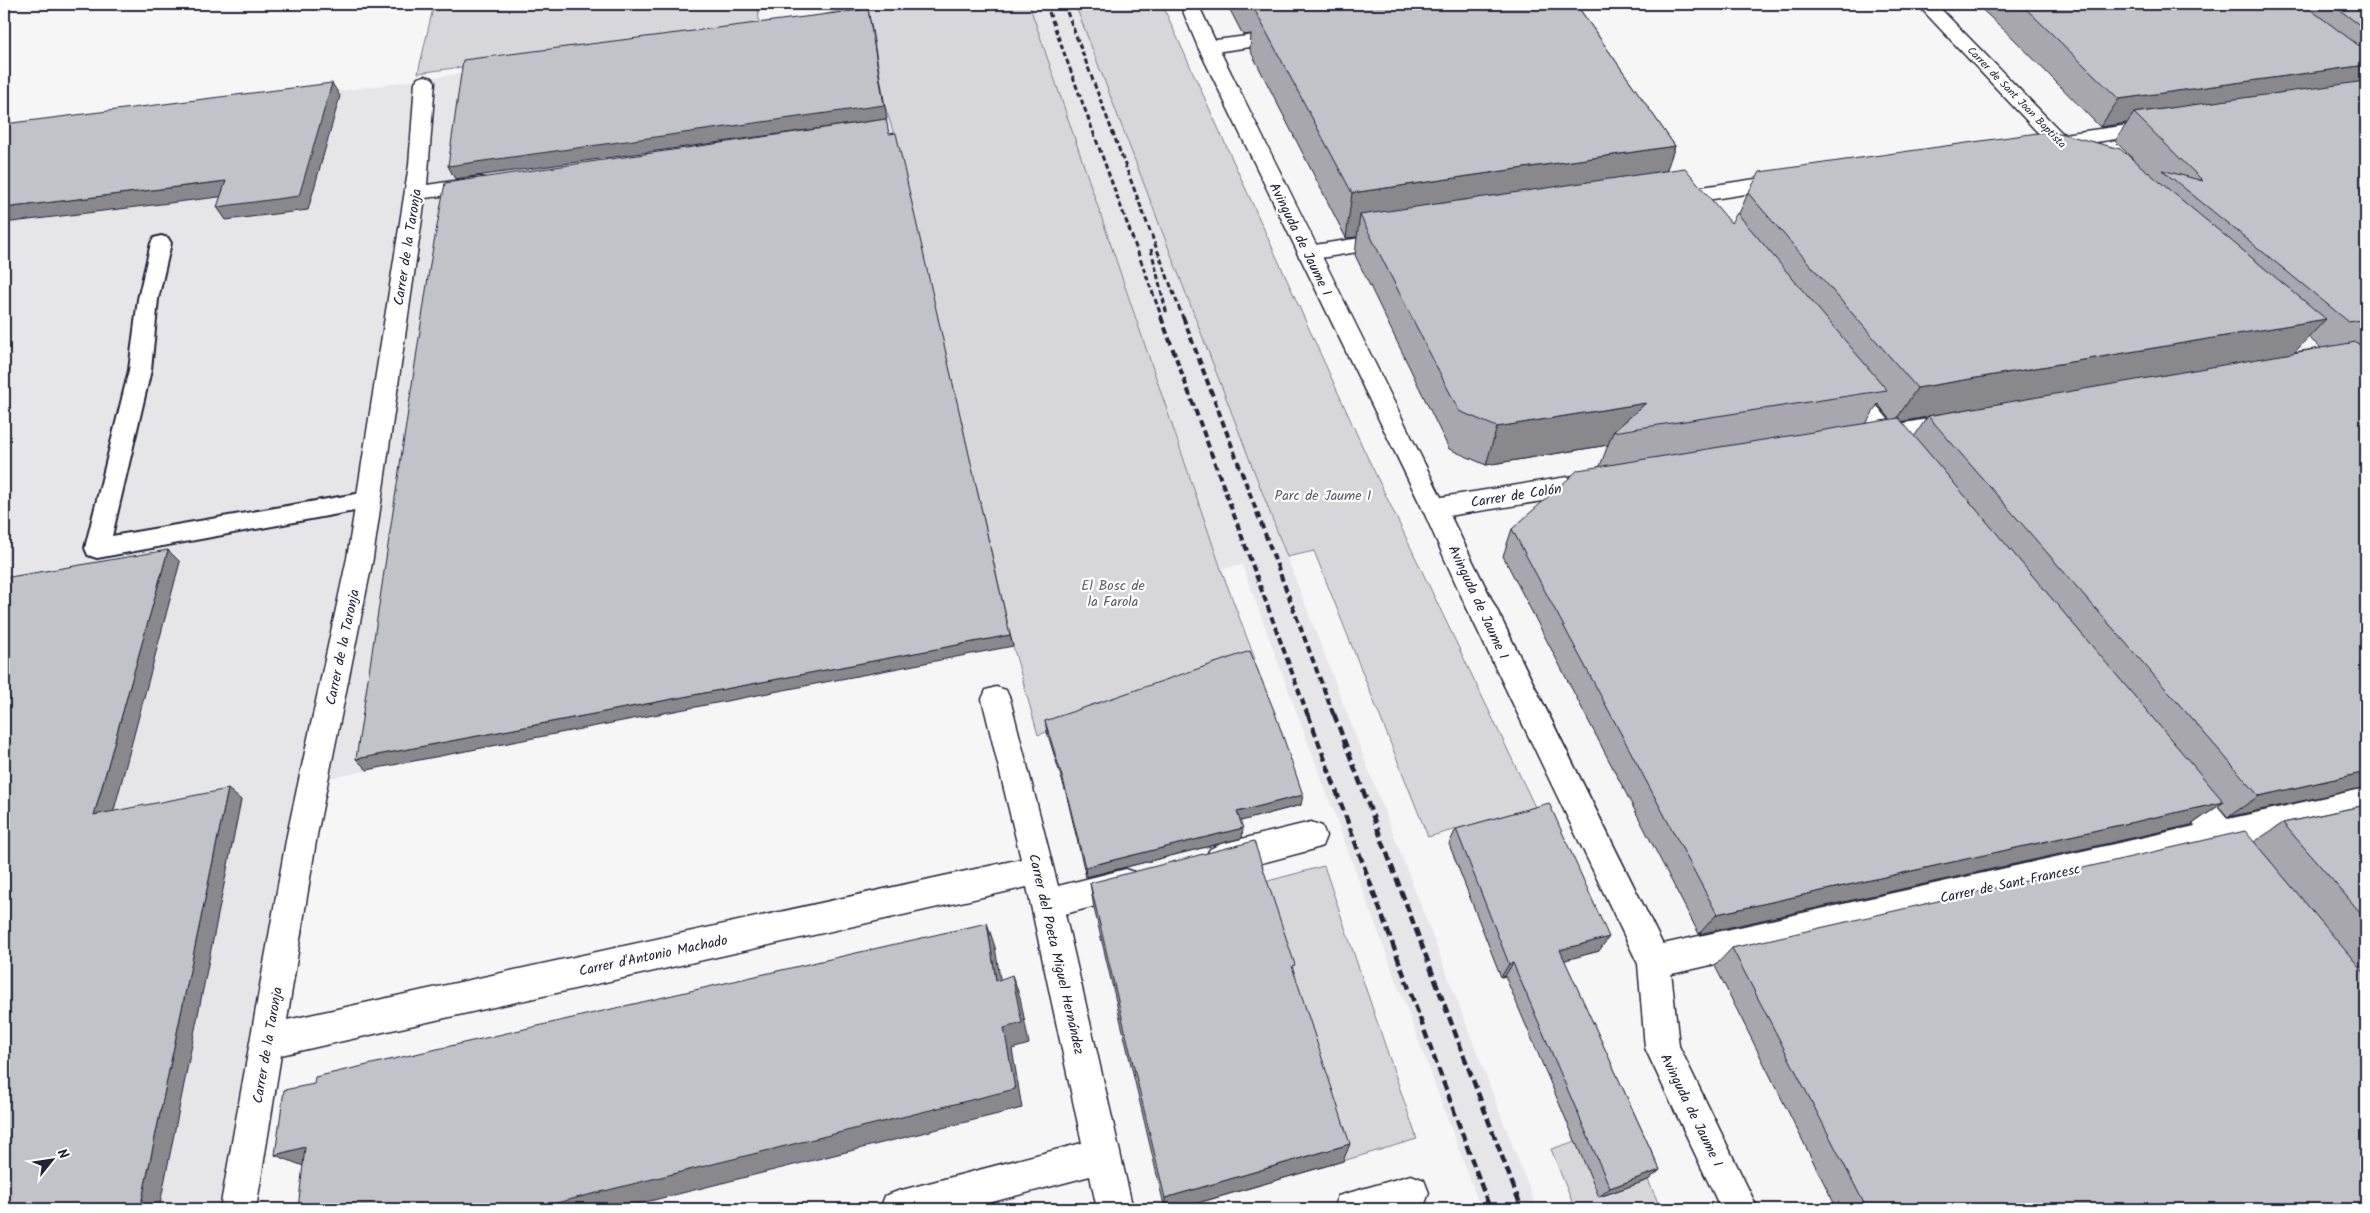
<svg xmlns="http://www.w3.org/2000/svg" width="2370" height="1213" viewBox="0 0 2370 1213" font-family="Kalam,sans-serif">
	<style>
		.built { fill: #e6e6e9 }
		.green { fill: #d7d7db; stroke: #7c7c8b }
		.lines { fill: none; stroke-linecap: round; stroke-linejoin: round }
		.lane-casing { stroke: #22223b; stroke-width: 4 }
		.street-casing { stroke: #22223b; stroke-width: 3 }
		.secondary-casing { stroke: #22223b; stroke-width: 3 }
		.lane { fill: #fff; fill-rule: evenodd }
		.street { fill: #fff; fill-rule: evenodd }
		.secondary { fill: #fff; fill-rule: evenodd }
		.rail-far2 { stroke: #22223b; stroke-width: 3; stroke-dasharray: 5.5 3; stroke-linecap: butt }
		.rail-far1 { stroke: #22223b; stroke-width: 4; stroke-dasharray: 7 4; stroke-linecap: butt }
		.rail { stroke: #22223b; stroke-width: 4.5; stroke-dasharray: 9 4.5; stroke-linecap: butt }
		.wall { fill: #a7a7ad; stroke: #22223b; fill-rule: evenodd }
		.shaded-wall { fill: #88888d; stroke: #22223b }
		.building { fill: #c2c2c9; stroke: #22223b }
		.labels { text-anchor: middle; stroke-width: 4.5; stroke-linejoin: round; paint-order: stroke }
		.far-street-label { font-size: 11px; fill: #22223b; stroke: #fff }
		.street-label { font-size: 14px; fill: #22223b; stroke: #fff }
		.park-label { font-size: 14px; fill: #58586b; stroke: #fff }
	</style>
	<rect width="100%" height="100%" fill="#f6f6f7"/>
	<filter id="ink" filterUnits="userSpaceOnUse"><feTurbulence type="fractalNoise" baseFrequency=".02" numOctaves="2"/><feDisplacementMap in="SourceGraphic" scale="10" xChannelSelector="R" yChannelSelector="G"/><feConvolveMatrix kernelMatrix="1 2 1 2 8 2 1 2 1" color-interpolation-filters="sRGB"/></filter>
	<g filter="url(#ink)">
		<g class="built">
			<polygon points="1029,4 1075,4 1537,1209 1481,1209 1242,565 1221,569"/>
			<polygon points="871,23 885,106 898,146 1013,647 314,781 238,1209 4,1209 4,162 16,138 464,73"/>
		</g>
		<g class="green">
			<polygon points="434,4 758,4 759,22 716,32 418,73"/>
			<polygon points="867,4 1029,4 1221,569 1255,659 1249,663 1038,735 1013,646 898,146 885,106 871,23 714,42"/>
			<polygon points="1075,4 1162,4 1364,450 1535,807 1428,837 1314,551 1287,557"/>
			<polygon points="1324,866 1417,1139 1343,1161 1257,884"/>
			<polygon points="1576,1141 1648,1180 1661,1209 1575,1209 1551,1149"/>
		</g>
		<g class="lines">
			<g class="lane-casing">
				<polygon id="lane" points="161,236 168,238 171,243 158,299 151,370 112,536 368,492 376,495 380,501 376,507 97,558 88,555 85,548 129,370 138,299 151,243 154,238"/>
			</g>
			<g class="street-casing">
				<g id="street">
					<path d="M1917,4H1936L2063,134L2158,121L2165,123L2168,127L2165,131L2158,133L2075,145L2078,150L2075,155C2065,157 2061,155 2054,148L2042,149L2035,147L2032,143L2035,139L2042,137Z"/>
					<polygon points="1286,31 1293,33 1296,37 1293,41 1208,53 1201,51 1198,47 1201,43 1208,41"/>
					<polygon points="425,76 432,78 435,82 427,185 480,177 488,179 491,184 488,189 480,191 425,198 373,558 317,835 287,1020 1021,859 982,699 986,690 996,687 1006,690 1010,699 1058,886 1126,869 1137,873 1142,884 1137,895 1065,914 1133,1209 1097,1209 1090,1176 966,1209 880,1209 885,1196 898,1191 1082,1143 1027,887 281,1055 256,1209 220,1209 287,835 347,558 409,165 415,82 418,78"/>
					<polygon points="1789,174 1797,176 1800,181 1797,186 1668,206 1660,204 1657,199 1660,194 1668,192"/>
					<polygon points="1393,233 1401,235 1404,240 1401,245 1308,260 1300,258 1297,253 1300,248 1308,246"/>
					<path d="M1848,379L1857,382L1893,425L1956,414L1965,417L1968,423L1965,429L1906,441L1913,451L1909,458C1895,462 1890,456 1881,446L1873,447L1864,445L1860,438L1864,431L1869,430L1836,388L1839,382Z"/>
					<polygon points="1593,473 1602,476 1606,483 1602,490 1593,493 1435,518 1426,515 1422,508 1426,501 1435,498"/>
					<polygon points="2182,773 2193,777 2228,819 2366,788 2366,816 2248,843 2258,855 2263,865 2258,875 2247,880 2236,875 2215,850 1654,978 1642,973 1638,962 1642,951 1654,946 2195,826 2171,797 2167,787 2171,777"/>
					<polygon points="1311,822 1322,826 1326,836 1322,846 1311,850 1221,874 1210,869 1205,859 1210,849 1221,844"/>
					<polygon points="1411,1175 1424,1180 1429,1193 1424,1206 1415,1209 1333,1209 1338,1196"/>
				</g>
			</g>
			<g class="secondary-casing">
				<path id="secondary" d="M1180,4H1198L1218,47C1368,348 1516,650 1666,951L1670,962L1679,1046L1758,1209H1721L1645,1048L1638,964L1464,602L1422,508L1198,47Z"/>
			</g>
			<use href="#lane" class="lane"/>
			<use href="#street" class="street"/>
			<use href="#secondary" class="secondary"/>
			<g class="rail-far2">
				<polyline points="1046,4 1162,318"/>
				<polyline points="1064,4 1183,318"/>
				<polyline points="1151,249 1167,315"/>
			</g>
			<g class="rail-far1">
				<polyline points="1161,317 1308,716"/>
				<polyline points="1183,317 1334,716"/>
			</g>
			<g class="rail">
				<polyline points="1308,714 1490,1209"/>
				<polyline points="1334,714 1522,1209"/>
			</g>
		</g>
		<g class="wall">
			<path d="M1227,4H1576L1675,146L1666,170L1731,223L1738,216L1748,193L2133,159L2115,141L2127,123L2100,127L2014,39L1976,4H2366V343L2358,344L2366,787L2228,817L2218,806L2191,825L1699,934L1503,556L1512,529L1600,466L1608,445L1486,465L1449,449L1355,255L1357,237L1346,238L1250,50L1251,34L1243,35ZM2308,337L2321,348L2294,352ZM1878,404L1891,420L1866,424ZM1927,417L1914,437L1902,422Z"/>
			<polygon points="1045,721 1301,805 1240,821 1242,838 1086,877 1066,793 1047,732"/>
			<polygon points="2366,805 2366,1209 1837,1209 1715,966 1732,948 2254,842 2283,823"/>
			<polygon points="1456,829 1599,951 1564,960 1660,1170 1648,1180 1599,1197 1505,976 1501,977 1449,844"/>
			<polygon points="1090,883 1294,972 1343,1161 1177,1209 1165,1209 1094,908"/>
		</g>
		<g class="shaded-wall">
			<polygon points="868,9 887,119 455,179 448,166"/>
			<polygon points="2366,65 2366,83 2134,113 2127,123 2100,127 2119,99"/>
			<polygon points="332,83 340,96 308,210 226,220 217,207"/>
			<polygon points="1675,146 1659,192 1360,215 1357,237 1346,238 1352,193"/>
			<polygon points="226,181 235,195 4,223 4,208"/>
			<polygon points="2326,319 2292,355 1928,416 1927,417 1894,423 1917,388"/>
			<polygon points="1646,403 1613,432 1608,445 1486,465 1497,427"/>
			<polygon points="168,550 180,562 110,825 94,815"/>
			<polygon points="1010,635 1013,646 367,770 356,759"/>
			<polygon points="2366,772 2366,787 2228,817 2259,796"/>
			<polygon points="228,789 241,800 159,1209 140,1209"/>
			<polygon points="1303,795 1301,805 1237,822 1237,812"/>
			<polygon points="2224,802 2191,825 1699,934 1717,914"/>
			<polygon points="1243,828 1242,838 1086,877 1085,867"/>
			<polygon points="987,923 995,947 1004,1003 996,981"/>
			<polygon points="1609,937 1599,951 1551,964 1560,950"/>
			<polygon points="1513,963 1505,976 1501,977 1509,964"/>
			<polygon points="1012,975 1020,997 1029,1044 1012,1049 1022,1108 618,1209 532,1209 1004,1028"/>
			<polygon points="1350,1144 1343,1161 1177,1209 1165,1209 1165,1198"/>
			<polygon points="305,1147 316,1171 275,1155"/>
			<polygon points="1660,1170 1648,1180 1599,1197 1610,1188"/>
		</g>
		<g class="building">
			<polygon points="1262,4 1576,4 1675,146 1352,193 1252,5"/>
			<polygon points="2021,4 2303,4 2366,51 2366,65 2119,99"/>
			<polygon points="2332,4 2366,4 2366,30"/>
			<polygon points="868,9 884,105 448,166 463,60"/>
			<polygon points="2366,81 2366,319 2349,322 2162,170 2203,181 2134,113"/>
			<polygon points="332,83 299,196 217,207 226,181 4,208 4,124"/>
			<polygon points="886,119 889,134 896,133 1010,635 356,759 430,264 445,183"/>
			<polygon points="2052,131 2120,149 2326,319 1917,388 1748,193 1760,172"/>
			<polygon points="1685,168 1731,223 1737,213 1887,390 1613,432 1646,403 1497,427 1459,411 1360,215"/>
			<polygon points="2356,342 2366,351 2366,772 2259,796 1928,416"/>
			<polygon points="1899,418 2224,802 1717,914 1512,529 1578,470"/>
			<polygon points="168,550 94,815 228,789 140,1209 4,1209 4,578"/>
			<polygon points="1250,651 1275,713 1303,795 1237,812 1243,828 1085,867 1064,783 1045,721"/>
			<polygon points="1549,803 1609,937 1560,950 1660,1170 1610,1188 1513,963 1509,964 1456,829"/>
			<polygon points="2366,805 2366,919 2283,823"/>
			<polygon points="2245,831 2366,975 2366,1209 1867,1209 1732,948"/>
			<polygon points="1254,841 1295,965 1292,966 1350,1144 1165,1198 1090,883"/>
			<polygon points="987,923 996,981 1012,975 1022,1023 1004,1028 1015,1089 532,1209 298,1209 305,1147 275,1155 284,1090 314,1084 315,1077"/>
		</g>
	</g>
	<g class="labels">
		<g class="far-street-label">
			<text transform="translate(2017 97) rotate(46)" y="4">Carrer de Sant Joan Baptista</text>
		</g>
		<g class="street-label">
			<text transform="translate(1301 239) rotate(64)" y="5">Avinguda de Jaume I</text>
			<text transform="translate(407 247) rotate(-81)" y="5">Carrer de la Taronja</text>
			<text transform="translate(1516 495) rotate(-9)" y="5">Carrer de Colón</text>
			<text transform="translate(1479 602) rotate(65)" y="5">Avinguda de Jaume I</text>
			<text transform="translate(342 647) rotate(-78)" y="5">Carrer de la Taronja</text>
			<text transform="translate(2010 883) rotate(-12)" y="5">Carrer de Sant Francesc</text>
			<text transform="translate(1057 954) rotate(77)" y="5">Carrer del Poeta Miguel Hernández</text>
			<text transform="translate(653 955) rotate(-12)" y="5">Carrer d'Antonio Machado</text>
			<text transform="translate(267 1045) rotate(-80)" y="5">Carrer de la Taronja</text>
			<text transform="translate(1692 1110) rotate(64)" y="5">Avinguda de Jaume I</text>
		</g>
		<g class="park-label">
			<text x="1323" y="500">Parc de Jaume I</text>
			<text x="1113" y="590">El Bosc de<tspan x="1113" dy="16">la Farola</tspan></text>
		</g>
	</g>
	<rect width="2370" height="1213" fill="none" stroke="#fff" stroke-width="20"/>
	<rect x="10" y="10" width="2350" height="1193" fill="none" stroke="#22223b" stroke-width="2" filter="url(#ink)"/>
	<g transform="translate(52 1160) rotate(60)" stroke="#ffffff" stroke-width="4" paint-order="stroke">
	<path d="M0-4L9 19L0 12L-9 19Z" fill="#22223b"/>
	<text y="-8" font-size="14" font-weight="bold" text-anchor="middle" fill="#22223b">N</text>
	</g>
</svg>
